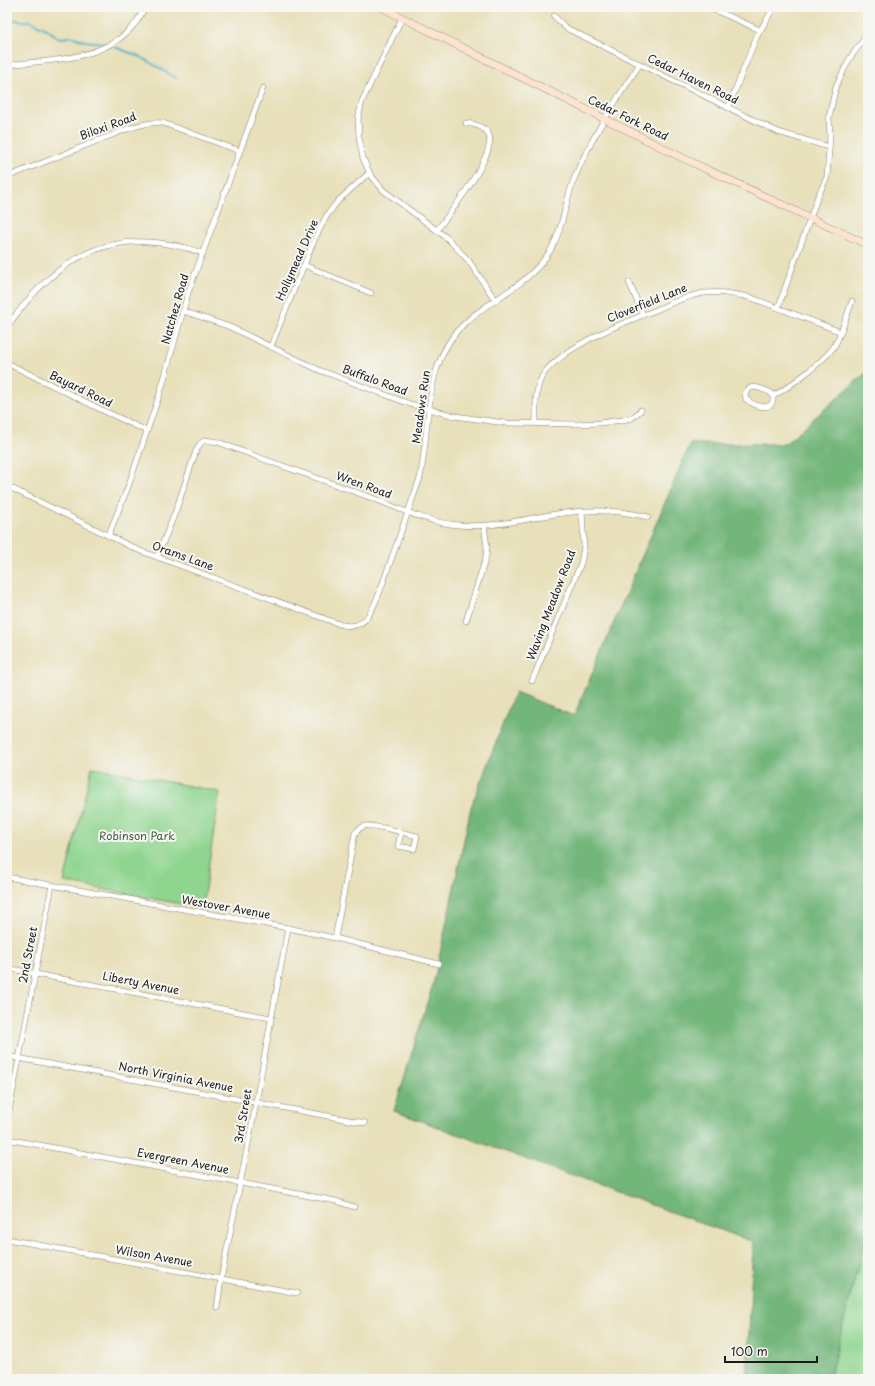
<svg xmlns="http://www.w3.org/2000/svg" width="875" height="1386" viewBox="0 0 875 1386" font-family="'Playpen Sans',sans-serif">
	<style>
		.green { fill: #8fd58f; stroke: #567856 }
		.forest { fill: #73b67a; stroke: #48694b }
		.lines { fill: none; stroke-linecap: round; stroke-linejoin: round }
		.stream { stroke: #49b0c8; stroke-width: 2 }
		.street-casing { stroke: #827e6b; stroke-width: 6 }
		.secondary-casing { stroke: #827e6b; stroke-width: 8 }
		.street { stroke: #fff; stroke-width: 5 }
		.secondary { stroke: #fde4d1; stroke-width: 7 }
		.labels { text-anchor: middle; stroke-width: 4; stroke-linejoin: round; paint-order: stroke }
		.street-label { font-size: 11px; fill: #1c1c1c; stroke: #f6f6f2 }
		.park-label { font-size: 11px; fill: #445d44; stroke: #f6f6f2 }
	</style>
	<rect width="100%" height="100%" fill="#f6f6f2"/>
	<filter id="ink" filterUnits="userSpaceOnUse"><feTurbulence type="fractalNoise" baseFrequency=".025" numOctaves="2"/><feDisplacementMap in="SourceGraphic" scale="8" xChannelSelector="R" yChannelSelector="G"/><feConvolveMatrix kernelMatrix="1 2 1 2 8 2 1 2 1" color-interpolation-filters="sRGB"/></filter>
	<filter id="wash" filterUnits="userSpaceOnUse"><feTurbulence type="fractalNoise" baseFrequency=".012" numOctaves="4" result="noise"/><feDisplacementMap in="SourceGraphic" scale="16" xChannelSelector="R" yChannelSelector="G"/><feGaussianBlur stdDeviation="0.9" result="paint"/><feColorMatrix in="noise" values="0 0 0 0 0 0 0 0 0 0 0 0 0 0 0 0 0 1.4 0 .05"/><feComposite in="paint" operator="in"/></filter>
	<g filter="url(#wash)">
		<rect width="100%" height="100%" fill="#e8e0ba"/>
		<g class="green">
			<polygon points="92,767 220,792 202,908 64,882"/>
			<polygon points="868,1226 868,1379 829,1379"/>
		</g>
		<polygon class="forest" points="868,371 868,1226 829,1379 747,1379 753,1242 394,1111 435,977 471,807 515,692 574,716 690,444 785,444"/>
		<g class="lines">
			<g class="stream">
				<polyline points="7,18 21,21 30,21 47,29 57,37 64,38 71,36 85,41 104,43"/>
				<polyline points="115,47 141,57 176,78"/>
			</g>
		</g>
	</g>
	<g filter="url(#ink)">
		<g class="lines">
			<g class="street-casing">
				<g id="street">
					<polyline points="708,7 760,30"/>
					<polyline points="554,16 566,28 778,132 829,147"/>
					<polyline points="402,18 362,101 358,119 359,137 363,158 370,174 383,190 447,238 468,260 496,301"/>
					<path d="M7,65C57,59 121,61 145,7"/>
					<polyline points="728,108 756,38 774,7"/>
					<path d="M7,177L127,129C140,125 150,122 163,123L240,151"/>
					<path d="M437,230C450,213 496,156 489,135C485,126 474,124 466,123"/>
					<polyline points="304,265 371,293"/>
					<polyline points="629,282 643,315"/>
					<polyline points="778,308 818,196 827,177 830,136 829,117 836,86 850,58 868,34"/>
					<polyline points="183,311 230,327 319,370 410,404 455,416 505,423 578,424 600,423 622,420 632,418 641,410"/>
					<path d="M7,327C58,254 115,223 203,253"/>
					<polyline points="271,346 315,238 327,215 338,201 369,173"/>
					<polyline points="7,363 100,409 147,431"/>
					<path d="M773,396L770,392C761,389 750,382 745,394L746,399C752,405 764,409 771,405L773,400V396C788,388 826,360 835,345C842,331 847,316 852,301"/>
					<path d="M536,424C536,407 534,386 545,372C551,364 560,358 568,352C595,334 625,322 656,310C671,303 687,296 704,293C721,291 737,294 752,298L841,332"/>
					<path d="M7,486L138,550L342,625C366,630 371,612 379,594L420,478C431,425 422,362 466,322C495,296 528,286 550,251C563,229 565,202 574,179C591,138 615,101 640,64"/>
					<polyline points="108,536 128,487 161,390 188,293 263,88"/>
					<path d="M157,557L175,513L196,451L200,444L205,440L218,442C269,462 321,479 372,498C400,509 429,523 458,525C494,529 529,517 564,513C593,509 620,510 648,517"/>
					<polyline points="466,621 486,557 487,547 484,525"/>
					<polyline points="532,681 581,563 584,547 582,511"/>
					<polyline points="7,877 288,928 335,938 439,964"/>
					<path d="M335,938L355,833C359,829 363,825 369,826C382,826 403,833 417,836L414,849L398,846L401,833"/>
					<polyline points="7,968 51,977 271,1018"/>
					<polyline points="7,1056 365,1123"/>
					<polyline points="7,1122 52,885"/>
					<polyline points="7,1139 336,1201 354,1207"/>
					<polyline points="7,1239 297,1293"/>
					<polyline points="217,1308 221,1279 252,1124 288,928"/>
				</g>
			</g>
			<g class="secondary-casing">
				<polyline id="secondary" points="381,7 687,160 868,245"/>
			</g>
			<use href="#street" class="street"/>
			<use href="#secondary" class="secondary"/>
		</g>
	</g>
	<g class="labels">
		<g class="street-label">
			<text transform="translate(693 79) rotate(26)" y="4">Cedar Haven Road</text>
			<text transform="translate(628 118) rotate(26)" y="4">Cedar Fork Road</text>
			<text transform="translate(108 126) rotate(-20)" y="4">Biloxi Road</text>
			<text transform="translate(297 260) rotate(-66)" y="4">Hollymead Drive</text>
			<text transform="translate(647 303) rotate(-22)" y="4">Cloverfield Lane</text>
			<text transform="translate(175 309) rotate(-74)" y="4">Natchez Road</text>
			<text transform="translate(375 380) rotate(20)" y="4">Buffalo Road</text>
			<text transform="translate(81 389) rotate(26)" y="4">Bayard Road</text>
			<text transform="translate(421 407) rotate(-82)" y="4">Meadows Run</text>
			<text transform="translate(364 485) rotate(20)" y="4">Wren Road</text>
			<text transform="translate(183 556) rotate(20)" y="4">Orams Lane</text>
			<text transform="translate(551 605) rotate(-69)" y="4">Waving Meadow Road</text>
			<text transform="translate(226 907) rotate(10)" y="4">Westover Avenue</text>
			<text transform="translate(28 955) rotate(-79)" y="4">2nd Street</text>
			<text transform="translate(141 983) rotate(11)" y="4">Liberty Avenue</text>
			<text transform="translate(176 1077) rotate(11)" y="4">North Virginia Avenue</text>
			<text transform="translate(243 1116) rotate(-80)" y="4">3rd Street</text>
			<text transform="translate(183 1161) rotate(11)" y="4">Evergreen Avenue</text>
			<text transform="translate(154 1256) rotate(10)" y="4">Wilson Avenue</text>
		</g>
		<g class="park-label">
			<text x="137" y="840">Robinson Park</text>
		</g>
	</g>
	<rect width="875" height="1386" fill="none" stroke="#f6f6f2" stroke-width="24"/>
	<path d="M725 1356v6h92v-6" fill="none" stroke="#1c1c1c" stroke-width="2"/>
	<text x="731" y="1356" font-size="12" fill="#1c1c1c" stroke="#f6f6f2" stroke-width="3" paint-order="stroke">100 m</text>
</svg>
